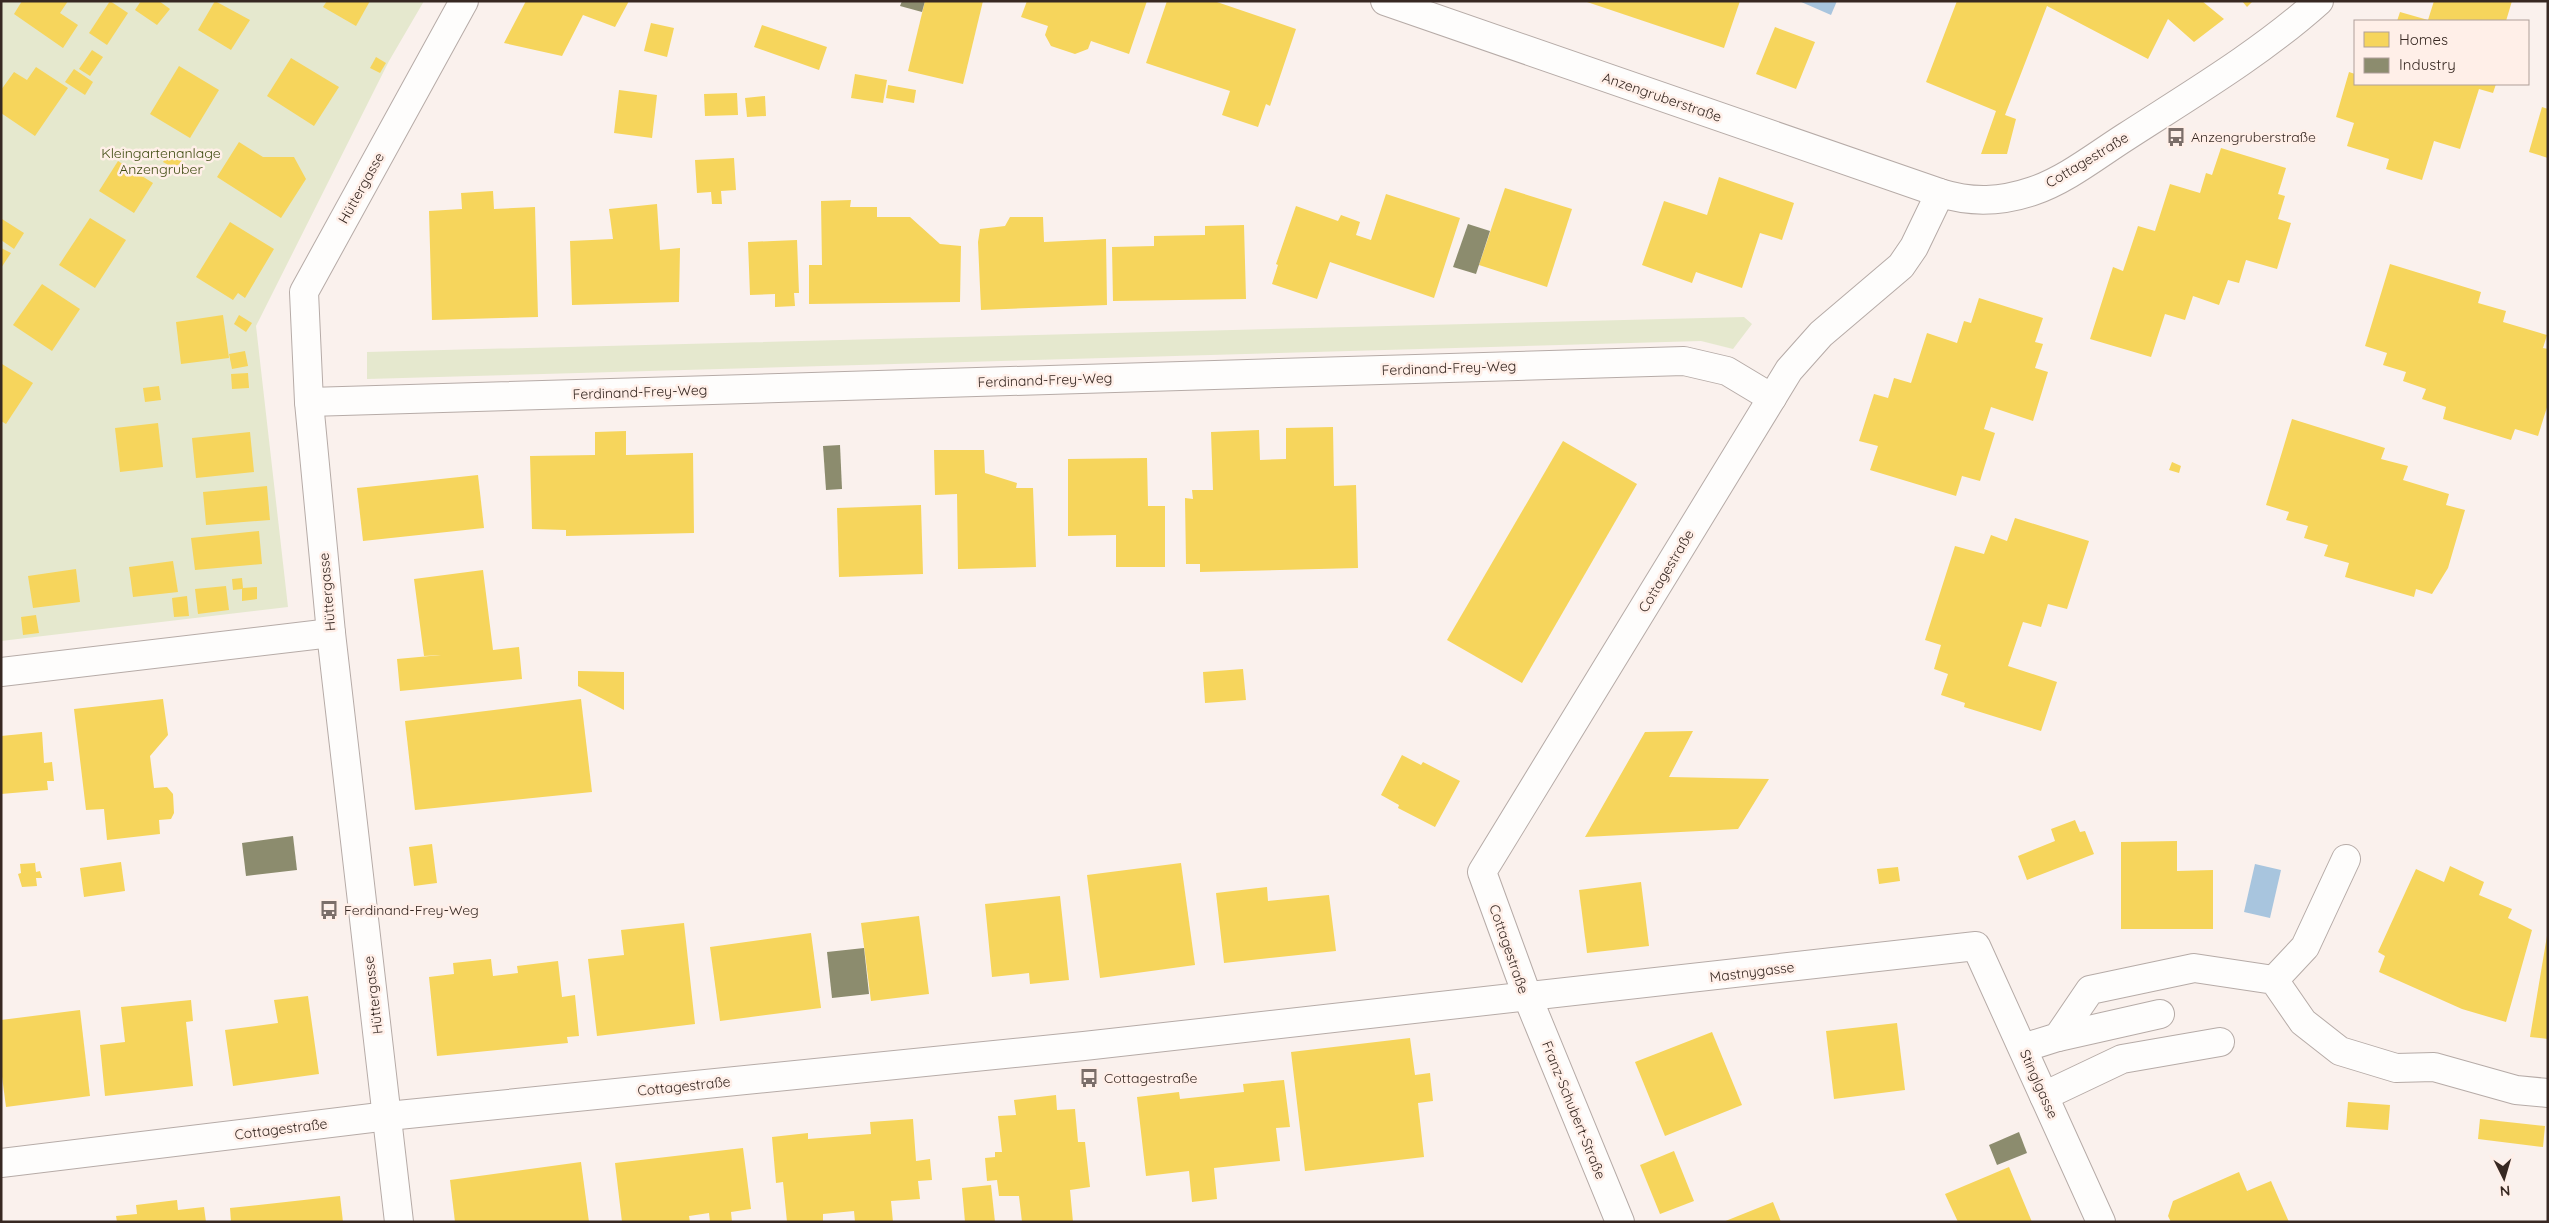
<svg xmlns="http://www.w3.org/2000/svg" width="2549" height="1223" viewBox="0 0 2549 1223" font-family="Quicksand,sans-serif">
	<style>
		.green { fill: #e5e8ce }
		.water { fill: #a8c5de }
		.homes { fill: #f6d55c }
		.industry { fill: #8c8c6e }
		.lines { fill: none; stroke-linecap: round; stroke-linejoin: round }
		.minor-casing { stroke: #b6aba7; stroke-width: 30 }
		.minor { stroke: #fefdfc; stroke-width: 28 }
		.labels { text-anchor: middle; stroke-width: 5; stroke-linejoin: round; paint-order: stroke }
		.street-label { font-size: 14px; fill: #372822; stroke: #ffefe8 }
		.poi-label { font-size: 14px; fill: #372822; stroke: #ffefe8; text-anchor: start }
		.park-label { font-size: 14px; fill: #3e4a10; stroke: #ffefe8 }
	</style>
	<rect width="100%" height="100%" fill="#faf1ed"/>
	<g class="green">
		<polygon points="1,1 424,1 389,61 256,326 288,607 1,641"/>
		<polygon points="1744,317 1752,324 1733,349 1701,341 367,379 367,352"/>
	</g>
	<g class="water">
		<polygon points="1799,1 1837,1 1831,15"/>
		<polygon points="2255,864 2281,870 2270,918 2244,912"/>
	</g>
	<g class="homes">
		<polygon points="22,1 68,1 60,13 78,25 63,48 14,14"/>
		<polygon points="110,1 128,13 107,45 89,33"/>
		<polygon points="141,1 159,1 170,9 157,25 135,10"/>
		<polygon points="215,1 250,20 231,50 198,30"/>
		<polygon points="327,1 370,1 356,26 323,7"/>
		<polygon points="526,1 629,1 615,27 583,15 562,56 504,43"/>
		<polygon points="925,1 983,1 963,84 908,71"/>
		<polygon points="1027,1 1147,1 1129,54 1091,41 1088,49 1075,54 1051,46 1045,35 1048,26 1021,17"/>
		<polygon points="1167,1 1214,1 1296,29 1270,106 1266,104 1258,127 1222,115 1230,91 1146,63"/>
		<polygon points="1584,1 1740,1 1724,48"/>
		<polygon points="1957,1 2202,1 2224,19 2194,42 2168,19 2148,59 2047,6 2005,115 2016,119 2007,154 1981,154 1996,111 1926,82"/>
		<polygon points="2242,1 2253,1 2247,7"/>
		<polygon points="2434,1 2512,1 2506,21 2397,21 2400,12 2428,20"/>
		<polygon points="651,23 674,28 667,57 644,51"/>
		<polygon points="762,25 827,47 819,70 754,47"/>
		<polygon points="1775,27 1815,42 1796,89 1756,74"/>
		<polygon points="92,50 103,57 90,76 79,69"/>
		<polygon points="376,57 386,63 380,73 370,68"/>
		<polygon points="291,58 339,87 314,126 267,96"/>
		<polygon points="179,66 219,90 190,138 150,114"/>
		<polygon points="36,67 68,88 35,136 1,113 1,90 14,72 27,80"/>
		<polygon points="74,69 93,82 85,95 65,82"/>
		<polygon points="2349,72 2355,74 2355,84 2496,84 2493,93 2479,89 2460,149 2434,141 2422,180 2386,169 2389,159 2347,146 2354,123 2336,117"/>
		<polygon points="855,74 887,80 883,103 851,98"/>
		<polygon points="888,85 916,90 914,103 886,98"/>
		<polygon points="619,90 657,95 652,138 614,133"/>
		<polygon points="737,93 738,115 705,116 704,94"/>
		<polygon points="765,96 766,116 747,117 745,98"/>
		<polygon points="2542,107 2548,109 2548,158 2529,152"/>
		<polygon points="239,142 263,157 294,157 306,179 281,218 217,177"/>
		<polygon points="2221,148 2286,168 2278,194 2285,196 2278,219 2291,223 2277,269 2246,260 2239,283 2228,280 2219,305 2193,296 2185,320 2165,314 2151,357 2090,339 2113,267 2123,271 2138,226 2155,231 2170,184 2200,193 2206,173 2212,175"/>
		<polygon points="172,149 184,157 176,169 163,162"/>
		<polygon points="734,158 736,190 721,191 722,204 712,204 711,192 697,193 695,160"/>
		<polygon points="118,161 153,183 134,213 99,191"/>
		<polygon points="1719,177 1794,203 1782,240 1760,233 1742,288 1696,272 1692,283 1642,265 1664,201 1707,215"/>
		<polygon points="1505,188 1572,209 1547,287 1479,265"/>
		<polygon points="493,191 494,209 535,207 538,317 432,320 429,211 462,209 461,193"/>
		<polygon points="1386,194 1460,218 1434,298 1330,262 1317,299 1272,284 1278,265 1276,264 1296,206 1338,221 1341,215 1360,222 1356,235 1371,240"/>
		<polygon points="851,200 850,207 877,207 877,217 910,217 940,244 961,246 960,302 809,304 809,265 822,265 821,201"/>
		<polygon points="657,204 660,250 680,248 679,302 572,305 570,241 613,239 609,209"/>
		<polygon points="1010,217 1043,217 1044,242 1106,239 1107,305 981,310 978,242 980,229 1005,226"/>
		<polygon points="90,218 126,240 95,288 59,265"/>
		<polygon points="2,219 24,233 14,249 1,240"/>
		<polygon points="230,222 274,249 245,298 238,293 233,300 196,277"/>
		<polygon points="1244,225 1246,299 1113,301 1112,247 1154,246 1154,236 1205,235 1205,226"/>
		<polygon points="797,240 799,293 794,293 795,306 775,307 775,294 750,295 748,242"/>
		<polygon points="1,248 11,253 1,268"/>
		<polygon points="2390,264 2481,292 2478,303 2506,311 2503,322 2547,335 2543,348 2548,349 2548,404 2538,436 2515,429 2511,440 2443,419 2446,407 2422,399 2426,389 2403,381 2406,372 2383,365 2387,353 2365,346"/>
		<polygon points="42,284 80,309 52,351 13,325"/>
		<polygon points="1979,298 2043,318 2035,342 2043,344 2035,368 2048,372 2033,421 1991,407 1984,429 1995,433 1980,481 1962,476 1956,496 1870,470 1878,446 1859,441 1874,394 1888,398 1894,378 1911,383 1927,333 1957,343 1964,321 1971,323"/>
		<polygon points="223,315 229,358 181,364 176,322"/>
		<polygon points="239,315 252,323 246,332 234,324"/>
		<polygon points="245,351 248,366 232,369 229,354"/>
		<polygon points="2,364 33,383 6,424 1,421"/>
		<polygon points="248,373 249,388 232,389 231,374"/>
		<polygon points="159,386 161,400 145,402 143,388"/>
		<polygon points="2292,419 2385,448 2381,459 2408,466 2403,480 2449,494 2446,505 2465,510 2448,568 2432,594 2416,589 2414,597 2345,577 2349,563 2324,556 2328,545 2304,538 2308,526 2286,520 2289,512 2266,505"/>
		<polygon points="158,423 163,467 120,472 115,428"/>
		<polygon points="1333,427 1334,486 1356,485 1358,568 1200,572 1200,564 1186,564 1185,498 1193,499 1192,490 1213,490 1211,432 1259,430 1260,460 1286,459 1286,428"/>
		<polygon points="626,431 626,455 693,453 694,533 566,536 566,530 532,529 530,456 595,455 595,432"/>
		<polygon points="250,432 254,472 196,478 192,438"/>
		<polygon points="1563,441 1637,484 1522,683 1447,640"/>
		<polygon points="934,450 984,450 985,473 1017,483 1016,488 1033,488 1036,567 958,569 957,494 935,495"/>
		<polygon points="1147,458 1148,506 1165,506 1165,567 1116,567 1116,535 1068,536 1068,459"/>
		<polygon points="2172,462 2181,466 2179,473 2169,470"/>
		<polygon points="478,475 484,528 363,541 357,488"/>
		<polygon points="267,486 270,520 206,525 203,492"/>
		<polygon points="921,505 923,574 839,577 837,508"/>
		<polygon points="2015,518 2089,541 2067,609 2048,604 2041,627 2023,622 2008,666 2057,682 2041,731 1964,707 1965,703 1941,695 1948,674 1934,669 1941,645 1925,640 1955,546 1984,554 1991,535 2007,541"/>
		<polygon points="259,531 262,564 195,570 191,538"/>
		<polygon points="173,561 178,592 133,597 129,567"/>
		<polygon points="76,569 80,602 33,608 28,576"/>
		<polygon points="483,570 493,650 519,647 522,679 400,691 397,659 441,655 424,656 414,579"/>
		<polygon points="242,578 243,588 257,587 257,599 242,601 242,589 233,590 232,579"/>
		<polygon points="226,586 229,610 198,614 195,589"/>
		<polygon points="187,596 189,616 174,617 172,598"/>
		<polygon points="36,615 39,633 23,635 21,617"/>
		<polygon points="1243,669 1246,700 1205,703 1203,672"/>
		<polygon points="578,671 624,672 624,710 578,686"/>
		<polygon points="163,699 168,735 150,756 154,788 167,787 173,794 174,813 171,819 159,820 160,834 107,840 104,809 86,810 74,709"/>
		<polygon points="581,699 592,792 415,810 405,721"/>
		<polygon points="1693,731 1669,777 1769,779 1738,829 1585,837 1645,732"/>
		<polygon points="42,732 44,763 52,762 54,781 47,781 48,790 1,794 1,736"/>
		<polygon points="1402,755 1421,765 1423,762 1460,781 1435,827 1398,808 1399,805 1381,795"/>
		<polygon points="2075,820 2080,832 2085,831 2094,854 2027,880 2018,856 2055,841 2051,829"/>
		<polygon points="2177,841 2177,871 2213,870 2213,929 2121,929 2121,842"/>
		<polygon points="432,844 437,883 414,886 409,847"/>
		<polygon points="121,862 125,891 84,897 80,868"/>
		<polygon points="35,863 36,872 40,871 42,878 36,878 37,886 22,887 18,874 21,873 20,864"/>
		<polygon points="1181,863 1195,965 1100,978 1087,875"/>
		<polygon points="2450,866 2484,882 2479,895 2512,909 2508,918 2532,930 2506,1022 2462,1009 2379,972 2385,956 2378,952 2416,869 2444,882"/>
		<polygon points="1898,867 1900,881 1879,884 1877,869"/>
		<polygon points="1641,882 1649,946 1587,953 1579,890"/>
		<polygon points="1267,887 1268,901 1329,895 1336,951 1224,963 1216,893"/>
		<polygon points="1060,896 1069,980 1030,984 1029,973 992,977 985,904"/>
		<polygon points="919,916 929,994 871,1001 861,923"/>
		<polygon points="684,923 695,1024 597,1036 588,959 624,955 621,930"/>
		<polygon points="811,933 821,1008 720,1021 710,947"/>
		<polygon points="2547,936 2548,1039 2530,1037"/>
		<polygon points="491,959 493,976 518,973 517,966 558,961 562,997 575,995 579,1036 567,1037 568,1043 437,1056 429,977 454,974 453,963"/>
		<polygon points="308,996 319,1074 233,1086 225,1030 278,1023 274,1000"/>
		<polygon points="191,1000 193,1021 186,1022 193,1086 105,1096 100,1045 125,1042 121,1007"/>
		<polygon points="80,1010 90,1096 6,1107 1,1069 1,1020"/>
		<polygon points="1897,1023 1905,1090 1834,1099 1826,1031"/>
		<polygon points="1712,1032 1742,1105 1665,1136 1635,1062"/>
		<polygon points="1410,1038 1415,1075 1430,1073 1433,1101 1418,1103 1424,1157 1305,1171 1291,1052"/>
		<polygon points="1284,1080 1290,1127 1276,1128 1280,1161 1214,1168 1217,1199 1192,1202 1189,1171 1146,1176 1137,1097 1179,1092 1180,1099 1244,1092 1243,1084"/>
		<polygon points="1056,1095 1057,1110 1075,1109 1078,1142 1085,1142 1090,1187 1070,1190 1073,1222 1022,1222 1019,1196 999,1196 997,1180 987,1181 985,1158 995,1157 995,1152 1002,1152 998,1116 1016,1115 1014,1100"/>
		<polygon points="2348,1102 2390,1105 2388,1130 2346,1127"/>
		<polygon points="913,1119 916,1161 930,1159 932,1180 918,1181 920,1199 891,1201 893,1222 855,1222 854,1211 823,1214 823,1222 787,1222 783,1182 776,1183 772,1137 808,1133 808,1139 871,1134 870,1122"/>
		<polygon points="2480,1119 2545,1126 2543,1147 2478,1139"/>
		<polygon points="743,1148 751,1209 731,1212 732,1222 710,1222 709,1213 689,1216 690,1222 622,1222 615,1163"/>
		<polygon points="1674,1151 1694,1201 1660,1214 1640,1165"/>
		<polygon points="581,1162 589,1222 455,1222 450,1180"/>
		<polygon points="2009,1167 2032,1222 1958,1222 1945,1194"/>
		<polygon points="2239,1172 2247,1191 2271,1181 2289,1222 2171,1222 2168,1216 2173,1201"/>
		<polygon points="991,1185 995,1222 965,1222 962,1188"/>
		<polygon points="340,1196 343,1222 231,1222 230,1208"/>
		<polygon points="177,1200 178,1210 204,1207 206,1222 117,1222 116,1216 137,1214 136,1205"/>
		<polygon points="1773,1202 1781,1222 1723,1222"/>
	</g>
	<g class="industry">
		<polygon points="902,1 925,1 922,12 900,6"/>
		<polygon points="1468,224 1490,231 1476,274 1453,267"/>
		<polygon points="840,445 842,489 826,490 823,446"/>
		<polygon points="293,836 297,870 246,876 242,843"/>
		<polygon points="864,948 869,994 832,998 827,952"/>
		<polygon points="2019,1132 2027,1153 1997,1165 1989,1145"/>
	</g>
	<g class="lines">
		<g class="minor-casing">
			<g id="minor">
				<path d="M1385,1L1940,193C1972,203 2001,202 2033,191C2066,180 2097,155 2127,136C2192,94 2261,53 2319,1"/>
				<polyline points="309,402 1684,361 1727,371 1772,398"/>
				<polyline points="1,672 331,633"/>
				<polyline points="2274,980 2305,947 2346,859"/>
				<polyline points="2058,1037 2160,1014"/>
				<polyline points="2023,1048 2058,1037 2090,990 2194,968 2274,980 2303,1022 2340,1051 2396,1068 2434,1067 2516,1090 2548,1093"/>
				<polyline points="2044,1096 2122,1059 2220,1042"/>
				<polyline points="1,1163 388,1116 1084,1046 1976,946 2101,1222"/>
				<polyline points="399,1222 331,633 309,402 304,292 464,1"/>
				<polyline points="1620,1222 1528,998 1482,872 1789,370 1821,334 1901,266 1914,247 1940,193"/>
			</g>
		</g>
		<use href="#minor" class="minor"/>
	</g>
	<defs>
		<g id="bus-bare" transform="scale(1.5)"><path d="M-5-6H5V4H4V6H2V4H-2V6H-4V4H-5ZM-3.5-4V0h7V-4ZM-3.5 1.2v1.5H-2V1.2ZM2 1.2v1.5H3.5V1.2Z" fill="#7b6e69" stroke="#ffefe8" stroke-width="2.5" paint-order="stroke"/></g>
	</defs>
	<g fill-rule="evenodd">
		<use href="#bus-bare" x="2176" y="137"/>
		<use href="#bus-bare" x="329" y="910"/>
		<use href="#bus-bare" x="1089" y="1078"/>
	</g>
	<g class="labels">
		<g class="street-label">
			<text transform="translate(1662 97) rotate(19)" y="5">Anzengruberstraße</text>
			<text transform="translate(2087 160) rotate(-31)" y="5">Cottagestraße</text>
			<text transform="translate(361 188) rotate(-61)" y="5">Hüttergasse</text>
			<text transform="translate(1449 368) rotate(-2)" y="5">Ferdinand-Frey-Weg</text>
			<text transform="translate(1045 380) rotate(-2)" y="5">Ferdinand-Frey-Weg</text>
			<text transform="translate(640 392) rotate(-2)" y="5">Ferdinand-Frey-Weg</text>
			<text transform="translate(1666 571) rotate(-59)" y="5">Cottagestraße</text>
			<text transform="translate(327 592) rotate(-95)" y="5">Hüttergasse</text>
			<text transform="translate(1509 949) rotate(71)" y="5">Cottagestraße</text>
			<text transform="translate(1752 972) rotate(-7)" y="5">Mastnygasse</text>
			<text transform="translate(373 995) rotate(-97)" y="5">Hüttergasse</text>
			<text transform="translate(2039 1084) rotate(66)" y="5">Stinglgasse</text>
			<text transform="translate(684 1086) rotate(-6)" y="5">Cottagestraße</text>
			<text transform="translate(1574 1110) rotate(68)" y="5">Franz-Schubert-Straße</text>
			<text transform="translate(281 1129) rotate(-7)" y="5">Cottagestraße</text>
		</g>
		<g class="poi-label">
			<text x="2191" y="142">Anzengruberstraße</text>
			<text x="344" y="915">Ferdinand-Frey-Weg</text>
			<text x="1104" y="1083">Cottagestraße</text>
		</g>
		<g class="park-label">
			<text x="161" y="158">Kleingartenanlage<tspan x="161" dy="16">Anzengruber</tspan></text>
		</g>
	</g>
	<rect width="2549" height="1223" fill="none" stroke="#372822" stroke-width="5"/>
	<rect x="2354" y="20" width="175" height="65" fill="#ffefe8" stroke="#af9f99"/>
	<rect x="2364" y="32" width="25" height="15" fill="#f6d55c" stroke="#af9f99"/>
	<text x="2399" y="45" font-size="15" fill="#372822">Homes</text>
	<rect x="2364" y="58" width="25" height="15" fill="#8c8c6e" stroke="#af9f99"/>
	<text x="2399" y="70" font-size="15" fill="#372822">Industry</text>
	<g transform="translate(2504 1178) rotate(175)" stroke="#ffefe8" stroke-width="4" paint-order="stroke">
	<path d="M0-4L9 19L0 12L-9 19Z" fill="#372822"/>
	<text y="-8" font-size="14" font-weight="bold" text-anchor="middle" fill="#372822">N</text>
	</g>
</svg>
